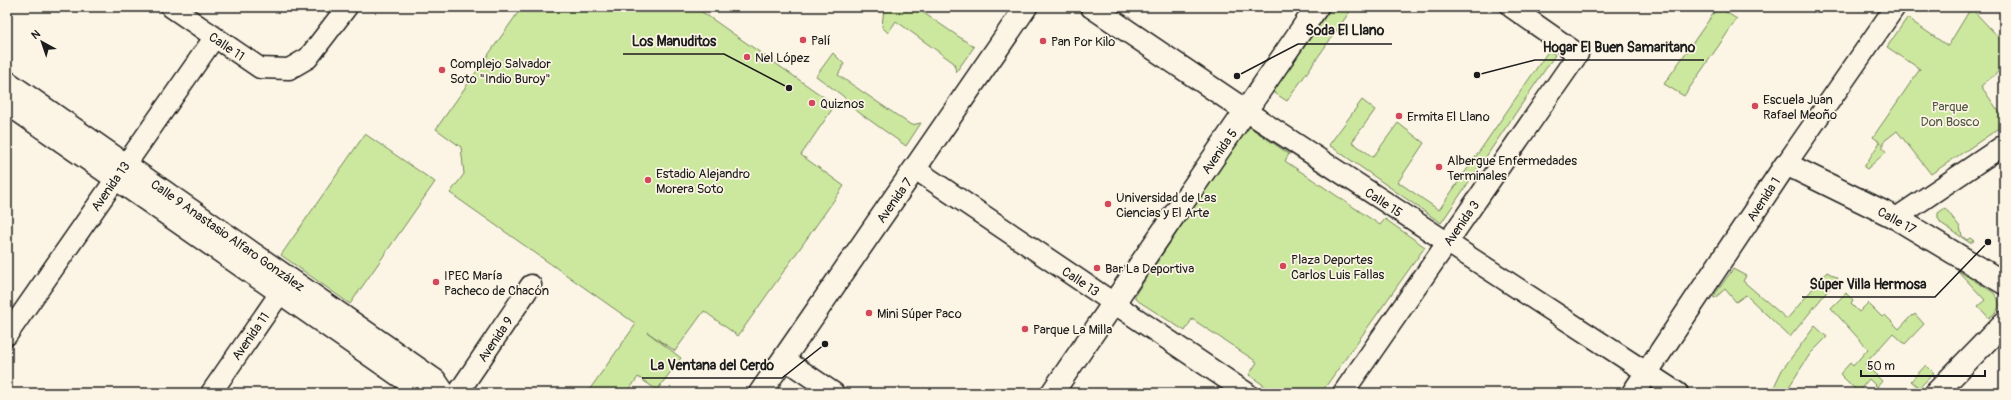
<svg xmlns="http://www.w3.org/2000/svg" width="2011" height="400" viewBox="0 0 2011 400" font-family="Pangolin,sans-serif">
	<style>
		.green { fill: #cce89e; stroke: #74825d }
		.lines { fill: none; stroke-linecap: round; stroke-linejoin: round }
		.street-casing { stroke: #1c1c1c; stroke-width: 23 }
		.secondary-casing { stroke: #1c1c1c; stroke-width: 25 }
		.street { stroke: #fcf5e5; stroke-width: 20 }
		.secondary { stroke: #fcf5e5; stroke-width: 22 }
		.poi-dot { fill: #d1495b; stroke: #fcf5e5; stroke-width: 1.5 }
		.labels { text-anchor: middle; stroke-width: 3.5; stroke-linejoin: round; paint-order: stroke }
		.poi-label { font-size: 13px; fill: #1c1c1c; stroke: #fcf5e5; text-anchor: start }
		.street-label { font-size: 13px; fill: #1c1c1c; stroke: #fcf5e5 }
		.park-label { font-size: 13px; fill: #515943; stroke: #fcf5e5 }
		.leader { fill: none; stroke: #1c1c1c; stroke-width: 1.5 }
		.callout-dot { fill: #1c1c1c; stroke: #fcf5e5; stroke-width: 1.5 }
		.callout-label { font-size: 14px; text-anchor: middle; font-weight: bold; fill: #1c1c1c; stroke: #fcf5e5; stroke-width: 3.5; stroke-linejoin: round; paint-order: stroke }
	</style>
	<rect width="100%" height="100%" fill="#fcf5e5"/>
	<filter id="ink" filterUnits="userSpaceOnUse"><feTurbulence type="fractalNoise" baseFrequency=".025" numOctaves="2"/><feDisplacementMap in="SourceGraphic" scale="8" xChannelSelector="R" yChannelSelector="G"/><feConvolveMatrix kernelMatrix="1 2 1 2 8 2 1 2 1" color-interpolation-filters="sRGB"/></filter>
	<g filter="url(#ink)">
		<g class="green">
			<polygon points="522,7 591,7 598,12 601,7 695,7 835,105 801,155 844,186 738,336 704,311 675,351 647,332 681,358 657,390 638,377 627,393 587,393 636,324 450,193 464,174 461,147 436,129"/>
			<polygon points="884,7 915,7 974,47 956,72 954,63 896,21 888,33 882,27"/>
			<polygon points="1332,7 1353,7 1287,101 1273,92"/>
			<polygon points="1718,7 1737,19 1684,96 1664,84"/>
			<polygon points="1971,8 2004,43 2004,67 1981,86 2004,119 2004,125 1931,174 1897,131 1883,142 1883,148 1886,152 1867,169 1864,167 1880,142 1873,137 1920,69 1887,47 1907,18 1948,46"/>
			<polygon points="1549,50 1555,55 1441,223 1329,145 1362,100 1375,110 1352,142 1373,157 1398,123 1424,143 1398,182 1439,210"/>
			<polygon points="833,53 844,64 838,75 911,125 921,123 906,146 854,109 843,96 816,76"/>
			<polygon points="1248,126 1289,154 1285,161 1380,225 1385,219 1425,247 1321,393 1275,393 1249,375 1257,362 1192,319 1185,331 1135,299 1135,295"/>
			<polygon points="365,134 435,182 350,304 281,255"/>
			<polygon points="1945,208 1960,227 1962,236 1967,240 1970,238 1974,241 1970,243 1941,223 1938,218 1938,213"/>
			<polygon points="1733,269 1746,276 1743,281 1787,319 1827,272 1838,278 1790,337 1746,295 1736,302 1725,289 1715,298 1713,297"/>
			<polygon points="1957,270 1993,292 1998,299 1999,305 1997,311 1989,318 1978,306 1985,300"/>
			<polygon points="1846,293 1853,301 1851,304 1859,312 1868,303 1882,317 1885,315 1899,329 1912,315 1913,316 1915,314 1924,324 1905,344 1893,333 1865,364 1882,381 1877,387 1869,379 1858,392 1840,374 1850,363 1853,366 1868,349 1831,308"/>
			<polygon points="1815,326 1827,337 1810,354 1785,393 1771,393 1782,370"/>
			<polygon points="1926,365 1934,373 1919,388 1911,381"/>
		</g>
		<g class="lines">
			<g class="street-casing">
				<g id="street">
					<polyline points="171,7 260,68 289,69 308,58 347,7"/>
					<polyline points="7,81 436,380 445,393"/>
					<polyline points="7,104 423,393"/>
					<polyline points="1246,111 1678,393"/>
					<polyline points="1786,164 1895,7"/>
					<polyline points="915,169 1247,393"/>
					<polyline points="1896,218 2004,145"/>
					<polyline points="7,335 214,38"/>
					<polyline points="784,359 834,393"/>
					<polyline points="211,393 287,283"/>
					<polyline points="458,393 531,285"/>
					<polyline points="1343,393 1578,54 1511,7"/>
				</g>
			</g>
			<g class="secondary-casing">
				<g id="secondary">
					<polyline points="1092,7 1246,111"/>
					<polyline points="760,393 1026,7"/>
					<polyline points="1052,393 1317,7"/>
					<polyline points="1633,393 1786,164 1896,218 2004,283"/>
					<polyline points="1936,393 2004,323"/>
				</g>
			</g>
			<use href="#street" class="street"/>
			<use href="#secondary" class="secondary"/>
		</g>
	</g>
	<g class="poi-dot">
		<circle cx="803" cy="40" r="4"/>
		<circle cx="1043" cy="41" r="4"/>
		<circle cx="747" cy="57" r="4"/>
		<circle cx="442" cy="70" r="4"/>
		<circle cx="812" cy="103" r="4"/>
		<circle cx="1755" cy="106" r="4"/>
		<circle cx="1399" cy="116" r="4"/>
		<circle cx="1439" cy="167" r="4"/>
		<circle cx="648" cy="180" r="4"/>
		<circle cx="1108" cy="204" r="4"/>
		<circle cx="1283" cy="266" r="4"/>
		<circle cx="1097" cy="268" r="4"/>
		<circle cx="436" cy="282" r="4"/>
		<circle cx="869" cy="313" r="4"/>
		<circle cx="1025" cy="329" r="4"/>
	</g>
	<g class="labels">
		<g class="poi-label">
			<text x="811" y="45">Palí</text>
			<text x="1051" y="46">Pan Por Kilo</text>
			<text x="755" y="62">Nel López</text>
			<text x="450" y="68">Complejo Salvador<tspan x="450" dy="15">Soto "Indio Buroy"</tspan></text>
			<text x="1763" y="104">Escuela Juan<tspan x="1763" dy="15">Rafael Meoño</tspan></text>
			<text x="820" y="108">Quiznos</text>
			<text x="1407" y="121">Ermita El Llano</text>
			<text x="1447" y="165">Albergue Enfermedades<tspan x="1447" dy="15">Terminales</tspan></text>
			<text x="656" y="178">Estadio Alejandro<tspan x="656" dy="15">Morera Soto</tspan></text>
			<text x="1116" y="202">Universidad de Las<tspan x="1116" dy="15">Ciencias y El Arte</tspan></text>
			<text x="1291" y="264">Plaza Deportes<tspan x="1291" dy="15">Carlos Luis Fallas</tspan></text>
			<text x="1105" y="273">Bar La Deportiva</text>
			<text x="444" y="280">IPEC María<tspan x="444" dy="15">Pacheco de Chacón</tspan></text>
			<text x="877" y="318">Mini Súper Paco</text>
			<text x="1033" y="334">Parque La Milla</text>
		</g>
		<g class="street-label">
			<text transform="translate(227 46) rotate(34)" y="5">Calle 11</text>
			<text transform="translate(1219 151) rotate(-55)" y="5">Avenida 5</text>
			<text transform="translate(110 186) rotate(-55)" y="5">Avenida 13</text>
			<text transform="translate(1763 199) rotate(-57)" y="5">Avenida 1</text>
			<text transform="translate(894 200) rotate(-55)" y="5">Avenida 7</text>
			<text transform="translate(1384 202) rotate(33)" y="5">Calle 15</text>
			<text transform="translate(1897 220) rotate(29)" y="5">Calle 17</text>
			<text transform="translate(1461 223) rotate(-55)" y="5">Avenida 3</text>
			<text transform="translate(228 235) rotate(35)" y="5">Calle 9 Anastasio Alfaro González</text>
			<text transform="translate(1081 281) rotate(34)" y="5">Calle 13</text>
			<text transform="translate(250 336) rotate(-55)" y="5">Avenida 11</text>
			<text transform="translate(495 339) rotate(-56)" y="5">Avenida 9</text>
		</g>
		<g class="park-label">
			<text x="1950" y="111">Parque<tspan x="1950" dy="15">Don Bosco</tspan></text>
		</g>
	</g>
	<path class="leader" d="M1237 76L1298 44H1392M789 88L724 54H623M1477 75L1535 60H1704M1988 242L1935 297H1802M825 344L782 378H642"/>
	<g class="callout-dot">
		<circle cx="1237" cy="76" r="4"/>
		<circle cx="789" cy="88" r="4"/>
		<circle cx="1477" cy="75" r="4"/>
		<circle cx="1988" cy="242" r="4"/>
		<circle cx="825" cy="344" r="4"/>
	</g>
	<g class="callout-label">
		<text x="1345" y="35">Soda El Llano</text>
		<text x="674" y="46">Los Manuditos</text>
		<text x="1619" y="52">Hogar El Buen Samaritano</text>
		<text x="1868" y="289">Súper Villa Hermosa</text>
		<text x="712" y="370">La Ventana del Cerdo</text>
	</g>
	<rect width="2011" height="400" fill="none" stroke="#fcf5e5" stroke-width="24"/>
	<rect x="12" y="12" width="1987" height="376" fill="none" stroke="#1c1c1c" stroke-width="1.5" filter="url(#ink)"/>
	<g transform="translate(42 42) rotate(320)" stroke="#fcf5e5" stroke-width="3" paint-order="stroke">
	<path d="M0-3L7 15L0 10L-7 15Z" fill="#1c1c1c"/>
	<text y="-6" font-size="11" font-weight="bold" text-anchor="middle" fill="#1c1c1c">N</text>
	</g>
	<path d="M1861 370v6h124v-6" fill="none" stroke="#1c1c1c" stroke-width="2"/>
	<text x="1867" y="370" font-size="12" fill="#1c1c1c" stroke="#fcf5e5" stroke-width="3" paint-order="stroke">50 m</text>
</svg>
